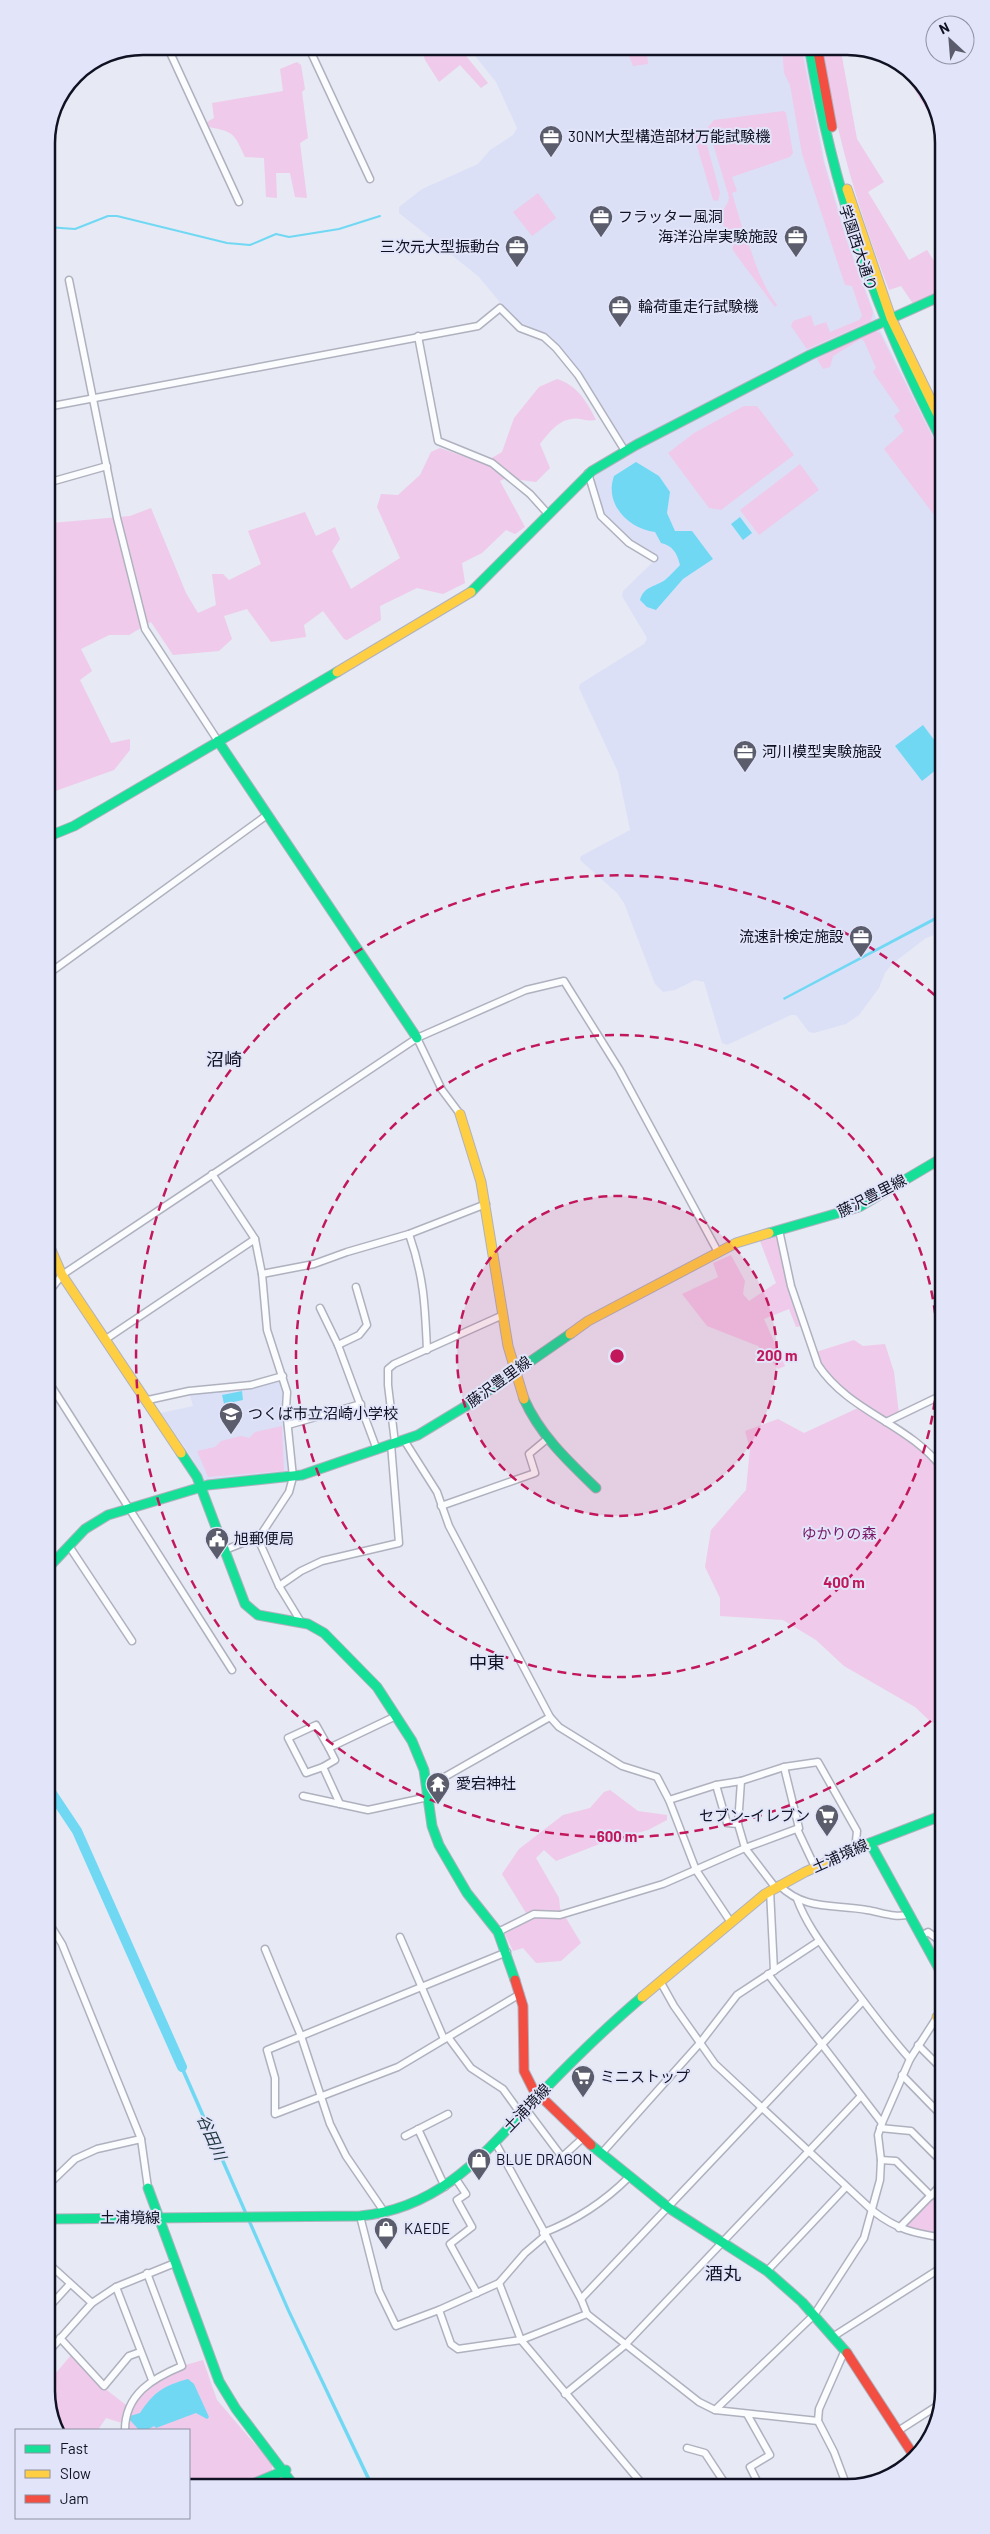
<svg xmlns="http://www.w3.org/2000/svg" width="990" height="2534" viewBox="0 0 990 2534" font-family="Barlow,'Noto Sans JP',sans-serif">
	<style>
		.built { fill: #dbe0f7 }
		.green { fill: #efcaea }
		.water { fill: #71d8f4 }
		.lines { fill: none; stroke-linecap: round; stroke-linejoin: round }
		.stream { stroke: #71d8f4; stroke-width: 2 }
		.river { stroke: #71d8f4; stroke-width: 10 }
		.street-casing { stroke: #afb1bf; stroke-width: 9 }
		.fast-casing { stroke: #afb1bf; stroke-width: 11 }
		.slow-casing { stroke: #afb1bf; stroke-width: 11 }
		.jam-casing { stroke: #afb1bf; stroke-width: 11 }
		.street { stroke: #fbfcfd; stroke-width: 6 }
		.fast { stroke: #16e098; stroke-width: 9 }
		.slow { stroke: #ffcf43; stroke-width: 9 }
		.jam { stroke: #f24e42; stroke-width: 9 }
		.ring { fill: none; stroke: #c2185b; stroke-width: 2.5; stroke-dasharray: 9 6 }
		.labels { text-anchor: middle; stroke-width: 4; stroke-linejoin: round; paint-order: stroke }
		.poi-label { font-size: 15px; fill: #101223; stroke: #e2e5f9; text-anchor: start }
		.street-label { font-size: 15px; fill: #101223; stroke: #e2e5f9 }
		.park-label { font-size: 15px; fill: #7a1666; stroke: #e2e5f9 }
		.water-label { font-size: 16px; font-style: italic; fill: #1f363d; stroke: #e2e5f9 }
		.quarter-label { font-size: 18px; fill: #101223; stroke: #e2e5f9 }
		.rim { fill: none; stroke: #101223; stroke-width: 2.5 }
		.centre { fill: #c2185b; stroke: #e2e5f9; stroke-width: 2.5 }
		.ring-label { font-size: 15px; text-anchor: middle; font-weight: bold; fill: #c2185b; stroke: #e2e5f9; stroke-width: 4; stroke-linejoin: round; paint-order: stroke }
	</style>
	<rect width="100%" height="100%" fill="#e7e9f4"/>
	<g class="built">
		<polygon points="467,46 803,46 825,163 847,238 881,332 941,452 942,932 926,938 892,964 885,973 879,988 859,1015 846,1024 814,1033 809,1032 796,1015 791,1015 727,1045 722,1043 704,982 695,980 675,990 663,992 655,984 624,903 617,893 580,860 581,856 630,830 618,772 579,688 580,684 644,644 647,638 622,596 623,591 657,558 627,538 601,512 594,480 597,473 632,454 581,373 552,338 514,319 478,276 399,213 399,207 422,189 478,164 490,150 513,135 517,128 496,82"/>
		<polygon points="280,1379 284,1392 289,1474 205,1482 192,1458 161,1413 193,1406 189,1392"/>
	</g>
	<g class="green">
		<polygon points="421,46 458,46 488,83 481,88 460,65 439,82 425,60"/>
		<polygon points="625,46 646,46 648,64 633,66"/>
		<polygon points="801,46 824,163 846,239 873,312 871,321 807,349 791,326 793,321 811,315 814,326 826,322 830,332 859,320 862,316 852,286 845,285 802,154 790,85 784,73 782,47"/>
		<path d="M823,46H840L857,139L884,182L868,192L909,260L927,250L941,272V292L914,305L901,286L889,290C859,212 834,130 823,46Z"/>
		<path d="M297,62L301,65L305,89L302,92L308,138L300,143L307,198L295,197L290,173H276L277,198L266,197L264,158L245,157C234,134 235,132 209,127L207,122L214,118L212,103L283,91L280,69Z"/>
		<polygon points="898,63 906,66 940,118 940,131"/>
		<polygon points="784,111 786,113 793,153 790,157 732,177 737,191 732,193 743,230 730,237 719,217 728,202 729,197 708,127 714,120"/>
		<polygon points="698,128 703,130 720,193 718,201 713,200 694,136"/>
		<polygon points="538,193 556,218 532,236 513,212"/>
		<path d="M747,239C755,263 762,285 777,305L775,307L734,252L732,248L734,244Z"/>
		<polygon points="872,330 880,333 941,454 941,524 884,449 904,431 894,416 900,411 873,372 876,368 864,341 861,339 833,356 830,367 823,369 817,359"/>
		<path d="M557,379C577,385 587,402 596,420C586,422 579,417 572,419C558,420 548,434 540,444L550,468L536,482L506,478L500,481L525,527L515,534L506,530L482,553L462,563L465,583L443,594L417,588L380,606L381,620L347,640L344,639L323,611L304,625L306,637L271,642L247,609L224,616L232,639L219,651L173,655L151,622L129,635H109L81,649L92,671L80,680L111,743L130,739V750L114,770L47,794V540L52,523L130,516L151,508L186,593L198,613L216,605L212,574H223L229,580L261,564L248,531L305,512L316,536L335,527L340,539L332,551L351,589L400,558L377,507L381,494L398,495L420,475L431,452L440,448L483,463L502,452L514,418L539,387Z"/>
		<polygon points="744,406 757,406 794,455 721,510 709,508 668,453 694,433"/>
		<polygon points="800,464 819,490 759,535 740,510"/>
		<polygon points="776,1236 802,1326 796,1327 789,1309 764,1319 785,1366 778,1369 758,1346 707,1326 682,1294 718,1277 713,1263 731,1255 745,1281 743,1294 749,1301 776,1283 760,1241"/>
		<path d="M854,1340L863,1346L885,1344L894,1372L899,1414L884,1421C858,1403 827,1383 816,1352Z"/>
		<polygon points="858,1408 916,1443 942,1469 943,1725 931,1722 915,1707 844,1666 816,1640 783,1620 720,1616 720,1598 705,1567 711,1530 746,1490 750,1449 745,1431 778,1419 804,1433"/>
		<polygon points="282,1426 284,1471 208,1477 197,1451 215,1447 221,1441 241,1436 249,1438 255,1432"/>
		<polygon points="610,1790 638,1811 667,1815 667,1820 648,1830 607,1841 556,1861 544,1850 536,1858 559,1898 560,1908 581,1943 561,1961 536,1963 523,1948 513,1951 505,1934 528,1921 526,1913 502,1874 519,1849 563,1815 590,1808 604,1792"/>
		<polygon points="943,2183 944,2238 899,2228"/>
		<polygon points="72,2354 104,2388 130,2408 147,2384 182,2366 203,2360 217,2400 272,2464 272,2471 234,2487 189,2487 189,2430 125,2430 125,2424 106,2418 98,2430 58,2430 50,2416 50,2380"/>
	</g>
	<g class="water">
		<path d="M636,462L659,476L670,492L667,513L675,531H692L713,559L683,579L656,610L647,607L640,600C644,586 655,587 665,580C670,576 676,569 680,565C677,553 673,546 661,543L655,532C628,529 604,503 614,476Z"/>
		<polygon points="740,517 752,533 743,540 731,524"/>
		<polygon points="923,725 941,749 941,766 922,781 895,746"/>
		<polygon points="937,916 938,919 784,1000 783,998"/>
		<polygon points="242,1391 243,1400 224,1404 222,1395"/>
		<polygon points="178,2054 290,2310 373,2484 370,2486 287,2311 181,2070 175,2055"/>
		<path d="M188,2379L194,2384L209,2417L207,2419L196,2413L156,2428L154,2426L147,2430H139L129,2419L130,2416L140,2413C154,2392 163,2386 188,2379Z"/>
	</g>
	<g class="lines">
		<polyline class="stream" points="47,227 75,229 108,216 117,216 227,243 250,245 276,234 289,237 339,229 380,216"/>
		<polyline class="river" points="49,1789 77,1831 182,2067"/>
		<g class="street-casing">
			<g id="street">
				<polyline points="167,46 239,202"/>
				<polyline points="308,46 370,179"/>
				<polyline points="69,280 117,518 145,629 218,741"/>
				<polyline points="418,336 438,441 492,463 530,494 548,514"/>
				<polyline points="47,407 478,326 500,308 520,328 544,337 556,348 578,375 625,451"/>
				<polyline points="588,473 601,516 629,543 654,558"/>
				<polyline points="47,483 107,466"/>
				<polyline points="48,974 267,815"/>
				<polyline points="417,1038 442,1090 460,1114"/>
				<polyline points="212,1174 255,1239 262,1274 267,1330 287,1392 286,1409 293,1477 289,1492 260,1536 225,1550"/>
				<path d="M779,1230L791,1286L818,1365C849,1412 909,1424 942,1468"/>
				<path d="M409,1234C424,1277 425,1305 427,1350"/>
				<polyline points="262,1274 314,1264 347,1252 409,1234 486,1204"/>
				<polyline points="48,1293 62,1275 417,1038 526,990 564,981 619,1069 718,1252"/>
				<polyline points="320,1308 338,1345 377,1450"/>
				<polyline points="106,1339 255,1239"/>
				<polyline points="338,1345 359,1335 367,1325 356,1287"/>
				<polyline points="48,1381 232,1670"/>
				<polyline points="148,1400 189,1391 251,1385 283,1376"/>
				<polyline points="886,1422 942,1395"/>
				<polyline points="288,1425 361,1404"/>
				<polyline points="404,1440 437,1492 449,1526 550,1717 559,1727 622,1766 657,1777 669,1800 696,1870 730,1921"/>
				<polyline points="395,1443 388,1385 388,1369 394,1364 503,1315"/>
				<polyline points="441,1506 535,1473 529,1454 547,1439"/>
				<polyline points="260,1536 259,1541 279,1586 301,1622"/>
				<polyline points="69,1546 132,1641"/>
				<polyline points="279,1586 301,1571 322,1561 399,1543 391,1444"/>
				<polyline points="329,1748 335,1760 323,1767 340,1804"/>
				<polyline points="323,1767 306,1773 288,1738 316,1725 329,1748 396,1716"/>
				<polyline points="716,1785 727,1823 738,1824 745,1848 775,1887"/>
				<polyline points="427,1787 550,1717"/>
				<polyline points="303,1796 368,1810 428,1797"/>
				<polyline points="669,1800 716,1785 741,1781 784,1767 818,1762 857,1831 856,1841 860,1847"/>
				<polyline points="738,1824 741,1781"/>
				<polyline points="797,1829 815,1867"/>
				<path d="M779,1885C805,1911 834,1904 867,1910C880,1912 897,1919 909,1914"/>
				<polyline points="770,1890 774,1971"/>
				<path d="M797,1899C807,1926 824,1947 841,1971C863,2001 885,2031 910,2059"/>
				<polyline points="49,1923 62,1944 141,2139 148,2188"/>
				<polyline points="498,1932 534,1914 560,1915 663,1884 745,1848 799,1828 784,1767"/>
				<polyline points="921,1936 928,1932 943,1943"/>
				<polyline points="400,1937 444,2039"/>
				<polyline points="265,1949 301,2036 330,2124 346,2156 385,2213"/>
				<polyline points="507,1952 267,2050 275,2078 275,2114 398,2067 520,1994"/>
				<polyline points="768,1974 882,2123"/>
				<path d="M660,1981L674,2006L715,2064L873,2211C898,2230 913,2233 944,2238"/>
				<polyline points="448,2037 471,2068 503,2089 521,2114"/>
				<polyline points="918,2045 943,2070"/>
				<polyline points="902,2075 943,2117"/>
				<polyline points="526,2109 562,2157 584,2137"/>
				<polyline points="880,2128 911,2131 943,2163"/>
				<polyline points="418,2129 445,2187"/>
				<polyline points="405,2136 448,2114"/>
				<polyline points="495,2142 581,2299 587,2314 699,2402 715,2410 818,2421"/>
				<polyline points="601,2154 700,2043 737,1995 819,1941"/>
				<polyline points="881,2160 896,2161 931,2196"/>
				<polyline points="456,2179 466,2194 457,2200 472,2227 450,2244 477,2293"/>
				<polyline points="49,2184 75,2159 97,2149 141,2139"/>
				<polyline points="360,2216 379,2291 396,2326 439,2310 499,2283 525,2253 545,2236"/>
				<polyline points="899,2228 943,2183"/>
				<path d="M543,2233C577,2220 604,2202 629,2177"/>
				<polyline points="49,2264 92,2303"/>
				<polyline points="767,2271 846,2187"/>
				<polyline points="499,2283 521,2340 643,2485"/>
				<polyline points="116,2287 152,2380"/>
				<polyline points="581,2299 863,2001"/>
				<polyline points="49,2307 70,2284"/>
				<polyline points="439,2310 451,2344 458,2349 521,2340 587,2314"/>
				<polyline points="834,2336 944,2266"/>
				<polyline points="60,2338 104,2386 129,2356 140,2352"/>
				<polyline points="50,2350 92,2303 116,2287 175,2263"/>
				<polyline points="845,2350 819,2409 818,2421 834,2452 846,2484"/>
				<polyline points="565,2394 624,2346 861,2096"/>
				<polyline points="715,2410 814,2315 864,2238 880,2180 881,2160 878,2135 882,2123 910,2059 943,2008"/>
				<polyline points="747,2414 770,2455 750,2467 759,2485"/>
				<path d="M125,2430C125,2394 153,2378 182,2366L147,2273"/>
				<polyline points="898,2431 940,2404"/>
				<polyline points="687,2448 705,2453 726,2485"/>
			</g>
		</g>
		<g class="fast-casing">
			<g id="fast">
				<path d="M809,46C833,189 874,310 941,439"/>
				<polyline points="471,592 592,471 636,445 810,355 941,296"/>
				<polyline points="218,741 417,1038"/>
				<polyline points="47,837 74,826 337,672"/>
				<polyline points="769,1233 859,1207 942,1158"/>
				<path d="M524,1399C540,1435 568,1461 596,1488"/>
				<polyline points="181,1453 197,1477 245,1604 258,1615 308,1624 324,1633 377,1687 412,1741 424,1770 432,1826 439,1845 467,1893 498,1932 515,1980"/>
				<polyline points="48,1568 85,1529 108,1515 208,1485 302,1475 418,1435 466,1406 570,1334"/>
				<polyline points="870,1843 943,1976"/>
				<polyline points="865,1845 943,1815"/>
				<polyline points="591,2145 669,2208 767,2271 802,2302 847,2353"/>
				<polyline points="148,2188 219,2381 236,2409 295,2487"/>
				<path d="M49,2219L360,2216C446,2208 490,2146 546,2088C577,2056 608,2026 642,1997"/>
				<polyline points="245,2487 286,2470"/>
			</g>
		</g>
		<g class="slow-casing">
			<g id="slow">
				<polyline points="847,189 891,318 941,421"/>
				<polyline points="337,672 471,592"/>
				<polyline points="460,1114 481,1182 508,1346 524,1399"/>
				<polyline points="48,1243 62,1275 181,1453"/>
				<polyline points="570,1334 588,1321 736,1243 769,1233"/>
				<polyline points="642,1997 765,1894 805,1872 865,1845"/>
				<polyline points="937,2017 943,2023"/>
			</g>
		</g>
		<g class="jam-casing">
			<g id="jam">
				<polyline points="817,46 832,127"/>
				<polyline points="515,1980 523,2006 524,2071 533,2089 591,2145"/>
				<polyline points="847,2353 914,2456"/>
			</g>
		</g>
		<use href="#street" class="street"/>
		<use href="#fast" class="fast"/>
		<use href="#slow" class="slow"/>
		<use href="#jam" class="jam"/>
	</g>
	<circle cx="617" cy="1356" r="160" fill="#c2185b" fill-opacity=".12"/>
	<g class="ring">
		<circle cx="617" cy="1356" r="160"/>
		<circle cx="617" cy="1356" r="321"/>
		<path d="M942 1711A481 481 0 1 1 939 999"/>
	</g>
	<defs>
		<g id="office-pin" transform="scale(1.25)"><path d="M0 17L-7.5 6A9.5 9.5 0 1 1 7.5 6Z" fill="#5b5d6c" stroke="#e2e5f9"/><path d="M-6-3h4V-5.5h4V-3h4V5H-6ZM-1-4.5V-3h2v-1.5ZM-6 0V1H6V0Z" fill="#fff"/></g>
		<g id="school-pin" transform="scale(1.25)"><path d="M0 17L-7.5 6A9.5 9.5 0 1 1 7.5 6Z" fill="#5b5d6c" stroke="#e2e5f9"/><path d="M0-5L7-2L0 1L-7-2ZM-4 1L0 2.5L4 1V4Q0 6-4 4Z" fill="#fff"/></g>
		<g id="civic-pin" transform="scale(1.25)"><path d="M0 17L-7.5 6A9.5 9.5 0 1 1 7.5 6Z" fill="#5b5d6c" stroke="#e2e5f9"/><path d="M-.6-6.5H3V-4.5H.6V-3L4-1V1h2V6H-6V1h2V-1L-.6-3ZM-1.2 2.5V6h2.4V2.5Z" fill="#fff"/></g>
		<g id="temple-pin" transform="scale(1.25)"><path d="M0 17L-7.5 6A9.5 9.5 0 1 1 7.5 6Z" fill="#5b5d6c" stroke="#e2e5f9"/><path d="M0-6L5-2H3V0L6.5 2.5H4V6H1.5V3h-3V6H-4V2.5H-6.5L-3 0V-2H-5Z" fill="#fff"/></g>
		<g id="supermarket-pin" transform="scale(1.25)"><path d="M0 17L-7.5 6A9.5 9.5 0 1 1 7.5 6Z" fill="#5b5d6c" stroke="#e2e5f9"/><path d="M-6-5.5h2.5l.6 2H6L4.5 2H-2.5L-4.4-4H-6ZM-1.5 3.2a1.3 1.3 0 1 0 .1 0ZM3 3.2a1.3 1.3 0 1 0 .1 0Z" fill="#fff"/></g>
		<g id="shop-pin" transform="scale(1.25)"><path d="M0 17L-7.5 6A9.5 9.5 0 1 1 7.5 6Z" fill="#5b5d6c" stroke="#e2e5f9"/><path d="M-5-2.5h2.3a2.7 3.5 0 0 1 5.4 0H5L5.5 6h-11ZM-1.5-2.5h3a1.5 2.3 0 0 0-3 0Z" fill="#fff"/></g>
	</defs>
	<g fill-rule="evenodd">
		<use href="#office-pin" x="551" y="137"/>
		<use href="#office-pin" x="601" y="217"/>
		<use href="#office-pin" x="796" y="237"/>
		<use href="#office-pin" x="517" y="247"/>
		<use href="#office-pin" x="620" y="307"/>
		<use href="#office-pin" x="745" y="752"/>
		<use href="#office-pin" x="861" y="937"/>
		<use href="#school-pin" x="231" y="1414"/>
		<use href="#civic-pin" x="217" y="1539"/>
		<use href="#temple-pin" x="438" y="1784"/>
		<use href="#supermarket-pin" x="827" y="1816"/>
		<use href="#supermarket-pin" x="583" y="2077"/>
		<use href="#shop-pin" x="479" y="2160"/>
		<use href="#shop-pin" x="386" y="2229"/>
	</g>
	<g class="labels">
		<g class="poi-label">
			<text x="568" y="142">30NM大型構造部材万能試験機</text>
			<text x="618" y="222">フラッター風洞</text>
			<text x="778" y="242" text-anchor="end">海洋沿岸実験施設</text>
			<text x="500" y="252" text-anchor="end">三次元大型振動台</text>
			<text x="638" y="312">輪荷重走行試験機</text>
			<text x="762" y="757">河川模型実験施設</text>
			<text x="844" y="942" text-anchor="end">流速計検定施設</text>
			<text x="248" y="1419">つくば市立沼崎小学校</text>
			<text x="234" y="1544">旭郵便局</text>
			<text x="456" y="1789">愛宕神社</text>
			<text x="810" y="1821" text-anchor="end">セブン-イレブン</text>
			<text x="600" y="2082">ミニストップ</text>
			<text x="496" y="2165">BLUE DRAGON</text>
			<text x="404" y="2234">KAEDE</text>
		</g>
		<g class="street-label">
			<text transform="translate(858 248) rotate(72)" y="5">学園西大通り</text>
			<text transform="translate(872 1196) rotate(-27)" y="5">藤沢豊里線</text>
			<text transform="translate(499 1382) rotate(-36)" y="5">藤沢豊里線</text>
			<text transform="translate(840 1856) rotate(-24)" y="5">土浦境線</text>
			<text transform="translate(527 2108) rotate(-46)" y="5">土浦境線</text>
			<text x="130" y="2223">土浦境線</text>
		</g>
		<g class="park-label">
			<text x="839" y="1539">ゆかりの森</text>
		</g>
		<g class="water-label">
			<text transform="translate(212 2137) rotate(66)" y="6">谷田川</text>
		</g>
		<g class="quarter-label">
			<text x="224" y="1066">沼崎</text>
			<text x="487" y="1669">中東</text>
			<text x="723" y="2280">酒丸</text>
		</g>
	</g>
	<path d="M0 0H990V2534H0ZM143 55H847A88 88 0 0 1 935 143V2391A88 88 0 0 1 847 2479H143A88 88 0 0 1 55 2391V143A88 88 0 0 1 143 55Z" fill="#e2e5f9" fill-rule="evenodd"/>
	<path class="rim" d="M143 55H847A88 88 0 0 1 935 143V2391A88 88 0 0 1 847 2479H143A88 88 0 0 1 55 2391V143A88 88 0 0 1 143 55Z"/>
	<circle cx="617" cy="1356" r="8" class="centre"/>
	<g class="ring-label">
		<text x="777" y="1361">200 m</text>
		<text x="844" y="1588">400 m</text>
		<text x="617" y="1842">600 m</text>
	</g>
	<rect x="15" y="2429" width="175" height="90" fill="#e2e5f9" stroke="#8e91a3"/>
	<rect x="25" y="2445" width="25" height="8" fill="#16e098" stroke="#8e91a3"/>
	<text x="60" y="2454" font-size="15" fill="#101223">Fast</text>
	<rect x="25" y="2470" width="25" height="8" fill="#ffcf43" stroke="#8e91a3"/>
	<text x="60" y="2479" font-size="15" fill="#101223">Slow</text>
	<rect x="25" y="2495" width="25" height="8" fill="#f24e42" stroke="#8e91a3"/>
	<text x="60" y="2504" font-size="15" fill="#101223">Jam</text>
	<g transform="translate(950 40) rotate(334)"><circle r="24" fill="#e2e5f9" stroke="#8e91a3"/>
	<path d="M0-4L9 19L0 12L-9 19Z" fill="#5b5d6c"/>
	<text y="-8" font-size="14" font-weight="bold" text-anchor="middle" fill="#101223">N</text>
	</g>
</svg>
